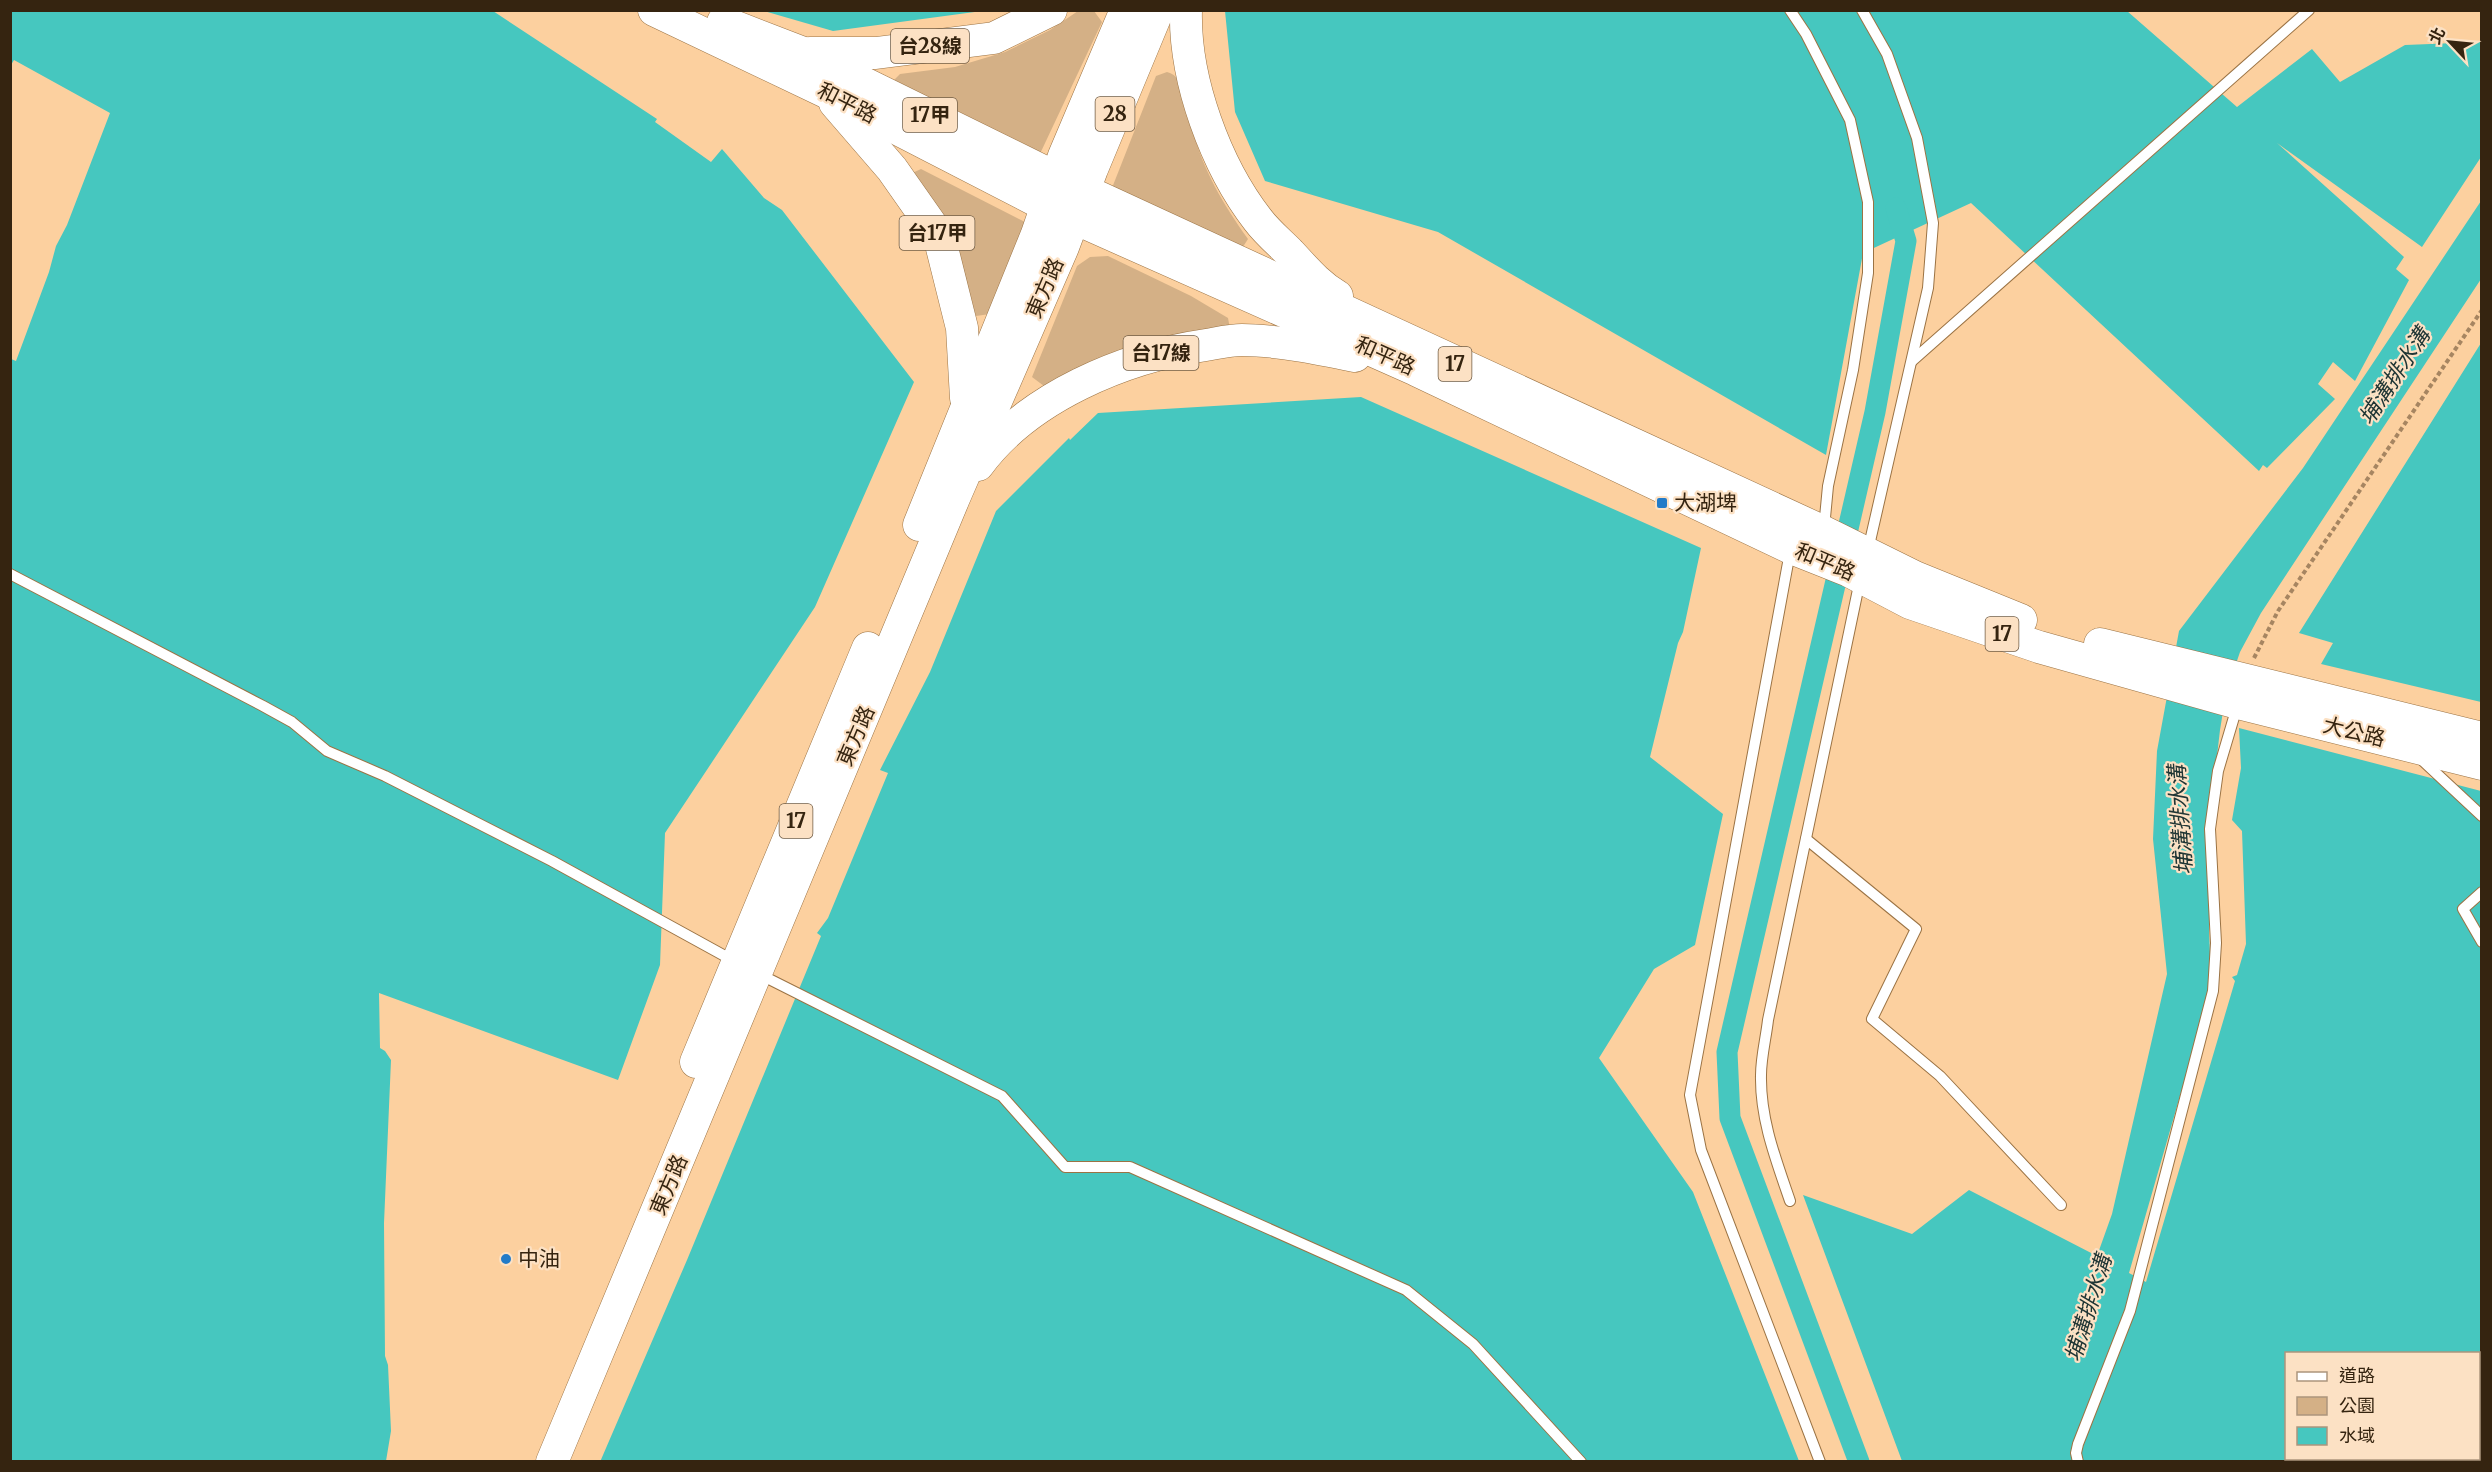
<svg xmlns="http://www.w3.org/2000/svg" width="2492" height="1472" viewBox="0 0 2492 1472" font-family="Merriweather,'Noto Sans TC',serif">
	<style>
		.green { fill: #d4b086 }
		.water { fill: #46c7bf; fill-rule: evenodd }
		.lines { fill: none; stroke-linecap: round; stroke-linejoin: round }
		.canal { stroke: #46c7bf; stroke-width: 21 }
		.lane-casing { stroke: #9b7344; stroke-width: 12 }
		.primary-casing { stroke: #9b7344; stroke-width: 33 }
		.path { stroke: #a68561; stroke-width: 4; stroke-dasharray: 4.5 3; stroke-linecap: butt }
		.lane { stroke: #fff; stroke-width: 10 }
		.primary { stroke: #fff; stroke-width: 32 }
		.poi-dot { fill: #227bc8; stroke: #fce1c4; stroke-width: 2 }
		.labels { text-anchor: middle; stroke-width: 4.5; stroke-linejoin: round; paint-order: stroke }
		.shield { fill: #fce1c4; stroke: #715d46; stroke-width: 1.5 }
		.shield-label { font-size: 20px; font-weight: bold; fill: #352410 }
		.street-label { font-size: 21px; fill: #352410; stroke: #fce1c4 }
		.poi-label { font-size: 21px; fill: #352410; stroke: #fce1c4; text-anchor: start }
		.water-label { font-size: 22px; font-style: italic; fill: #203635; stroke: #fce1c4 }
	</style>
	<rect width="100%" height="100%" fill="#fcd09f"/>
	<g class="green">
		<polygon points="1078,11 1094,11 1102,22 1038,158 889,85 900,74 955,67 1005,52 1050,30"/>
		<path d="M1167,72C1187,77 1188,110 1192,128C1203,170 1223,204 1248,239L1239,253L1110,193L1156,76Z"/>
		<polygon points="921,169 1027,223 990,314 976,316 950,242 908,175"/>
		<polygon points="1108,256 1191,296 1228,318 1230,329 1044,386 1032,377 1077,266 1090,257"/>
	</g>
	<g class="water">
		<polygon points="10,11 493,11 657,119 655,122 711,162 722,149 764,198 782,210 914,382 815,607 665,833 660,965 618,1080 379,993 380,1048 385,1051 391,1060 384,1223 385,1356 388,1365 391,1431 386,1461 11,1461 11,359 16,361 49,272 56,246 67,225 110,113 14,60 11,65"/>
		<polygon points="764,11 982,11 833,31"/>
		<polygon points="1225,11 2127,11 2237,107 2312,49 2340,82 2405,45 2481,42 2481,157 2422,247 2277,143 2404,257 2396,269 2409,280 2355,381 2333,362 2318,384 2335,399 2267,468 2263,465 2259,471 1971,203 1863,253 1826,455 1438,232 1265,181 1235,112"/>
		<path d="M2481,201V279L2261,613L2240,652L2226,693L2220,730L2209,825V932L2211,975L2205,1009L2129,1273L2146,1282L2235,981L2232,977L2237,975L2246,944L2242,831L2232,820L2241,768L2239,728L2481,791V1461H1902L1803,1195L1912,1234L1969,1190L2097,1256L2112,1214L2167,974L2153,839L2157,751L2179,631L2303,468ZM2286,1354H2478V1458H2286Z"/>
		<polygon points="2481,343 2481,702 2321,664 2333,643 2299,633"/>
		<polygon points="1361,397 1701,548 1683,632 1678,643 1650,757 1723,814 1695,945 1654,969 1599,1058 1693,1192 1799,1461 600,1462 687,1260 821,936 817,933 828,918 888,773 880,770 930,672 996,511 1069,438 1070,440 1098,413"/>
	</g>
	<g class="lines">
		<polyline class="canal" points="1859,1462 1730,1118 1727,1052 1875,412 1906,241 1896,208"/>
		<g class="lane-casing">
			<g id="lane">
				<polyline points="1790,10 1806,34 1850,120 1868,202 1868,273 1853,370 1828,486 1824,528"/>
				<polyline points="1862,10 1887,54 1917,138 1933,223 1928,288 1868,550"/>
				<polyline points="1912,361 2309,10"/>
				<polyline points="1790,552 1690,1095 1701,1150 1820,1462"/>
				<polyline points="10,574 263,706 292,722 327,751 385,776 552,861 734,961"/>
				<polyline points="2421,759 2482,816"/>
				<polyline points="1806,839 1916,929 1872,1019 1940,1076 2061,1205"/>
				<polyline points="2482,892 2463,909 2482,942"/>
				<polyline points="759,974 1002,1096 1065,1167 1130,1167 1406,1290 1473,1344 1581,1462"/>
				<path d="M1790,1201C1776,1160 1760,1119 1761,1075C1761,1057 1766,1038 1768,1020L1860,580"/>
				<polyline points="2078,1462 2076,1453 2078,1444 2130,1311 2213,991 2216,943 2210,829 2218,771 2237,707"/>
			</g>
		</g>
		<g class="primary-casing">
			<g id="primary">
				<polyline points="654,10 824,91 1047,206 1416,370 1791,548 1849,571 1910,603 2039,647 2238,703 2482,764"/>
				<path d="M1186,10C1184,80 1216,166 1258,220C1267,232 1279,242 1290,253C1305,269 1318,285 1337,296"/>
				<polyline points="723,22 803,53 1057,178 1824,532 1915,577 2021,620"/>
				<polyline points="810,53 876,53 994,38 1051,10"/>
				<polyline points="835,103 892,169 939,236 962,328 966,398"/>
				<path d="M978,465C1028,397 1124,357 1206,345C1218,343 1230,340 1242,340C1277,340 1321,349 1355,356"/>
				<polyline points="919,525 1037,234 1064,156 1126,10"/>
				<polyline points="2100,644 2482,738"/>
				<polyline points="696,1062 868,648"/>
				<polyline points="552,1462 954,498 1063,247 1092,169 1158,10"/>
			</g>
		</g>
		<polyline class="path" points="2254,658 2278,611 2482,310"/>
		<use href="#lane" class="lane"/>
		<use href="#primary" class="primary"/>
	</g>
	<g class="poi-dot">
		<rect x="1656" y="497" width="12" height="12" rx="3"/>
		<circle cx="506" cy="1259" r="6"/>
	</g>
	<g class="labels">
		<g class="shield">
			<rect x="891" y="29" width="78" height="34" rx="4.5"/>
			<rect x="1095.5" y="97" width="39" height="34" rx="4.5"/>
			<rect x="903" y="98" width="54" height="34" rx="4.5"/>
			<rect x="899.5" y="216" width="75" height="34" rx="4.5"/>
			<rect x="1123.5" y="336" width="75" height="34" rx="4.5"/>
			<rect x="1438.5" y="347" width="33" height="34" rx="4.5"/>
			<rect x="1985.5" y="617" width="33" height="34" rx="4.5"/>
			<rect x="779.5" y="804" width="33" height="34" rx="4.5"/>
		</g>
		<g class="shield-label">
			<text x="930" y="53">台28線</text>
			<text x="1115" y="121">28</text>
			<text x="930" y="122">17甲</text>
			<text x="937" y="240">台17甲</text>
			<text x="1161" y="360">台17線</text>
			<text x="1455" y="371">17</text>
			<text x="2002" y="641">17</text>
			<text x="796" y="828">17</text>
		</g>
		<g class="street-label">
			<text transform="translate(847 103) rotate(27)" y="7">和平路</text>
			<text transform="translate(1045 288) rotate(-67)" y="7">東方路</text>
			<text transform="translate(1385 356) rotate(24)" y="7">和平路</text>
			<text transform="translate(1825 562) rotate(23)" y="7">和平路</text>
			<text transform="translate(2354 732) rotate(14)" y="7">大公路</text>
			<text transform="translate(856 736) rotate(-67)" y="7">東方路</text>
			<text transform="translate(669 1185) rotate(-67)" y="7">東方路</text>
		</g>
		<g class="poi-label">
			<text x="1674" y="510">大湖埤</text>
			<text x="518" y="1266">中油</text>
		</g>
		<g class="water-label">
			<text transform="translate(2394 376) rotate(-57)" y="8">埔溝排水溝</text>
			<text transform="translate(2180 820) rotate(-94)" y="8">埔溝排水溝</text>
			<text transform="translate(2088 1308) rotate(-73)" y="8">埔溝排水溝</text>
		</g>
	</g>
	<rect width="2492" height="1472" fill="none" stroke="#352410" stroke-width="24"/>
	<rect x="2285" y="1352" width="195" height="108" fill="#fce1c4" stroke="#ac957c" stroke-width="1.5"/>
	<rect x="2297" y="1372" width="30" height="9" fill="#ffffff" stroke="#ac957c" stroke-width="1.5"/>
	<text x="2339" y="1382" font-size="18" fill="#352410">道路</text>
	<rect x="2297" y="1397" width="30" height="18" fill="#d4b086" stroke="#ac957c" stroke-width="1.5"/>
	<text x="2339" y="1412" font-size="18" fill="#352410">公園</text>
	<rect x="2297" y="1427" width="30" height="18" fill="#46c7bf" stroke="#ac957c" stroke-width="1.5"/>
	<text x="2339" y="1442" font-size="18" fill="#352410">水域</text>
	<g transform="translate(2450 42) rotate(296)" stroke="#fce1c4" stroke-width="4.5" paint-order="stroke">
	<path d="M0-4.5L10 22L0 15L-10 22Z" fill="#352410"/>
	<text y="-9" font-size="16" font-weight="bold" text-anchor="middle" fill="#352410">北</text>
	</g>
</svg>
